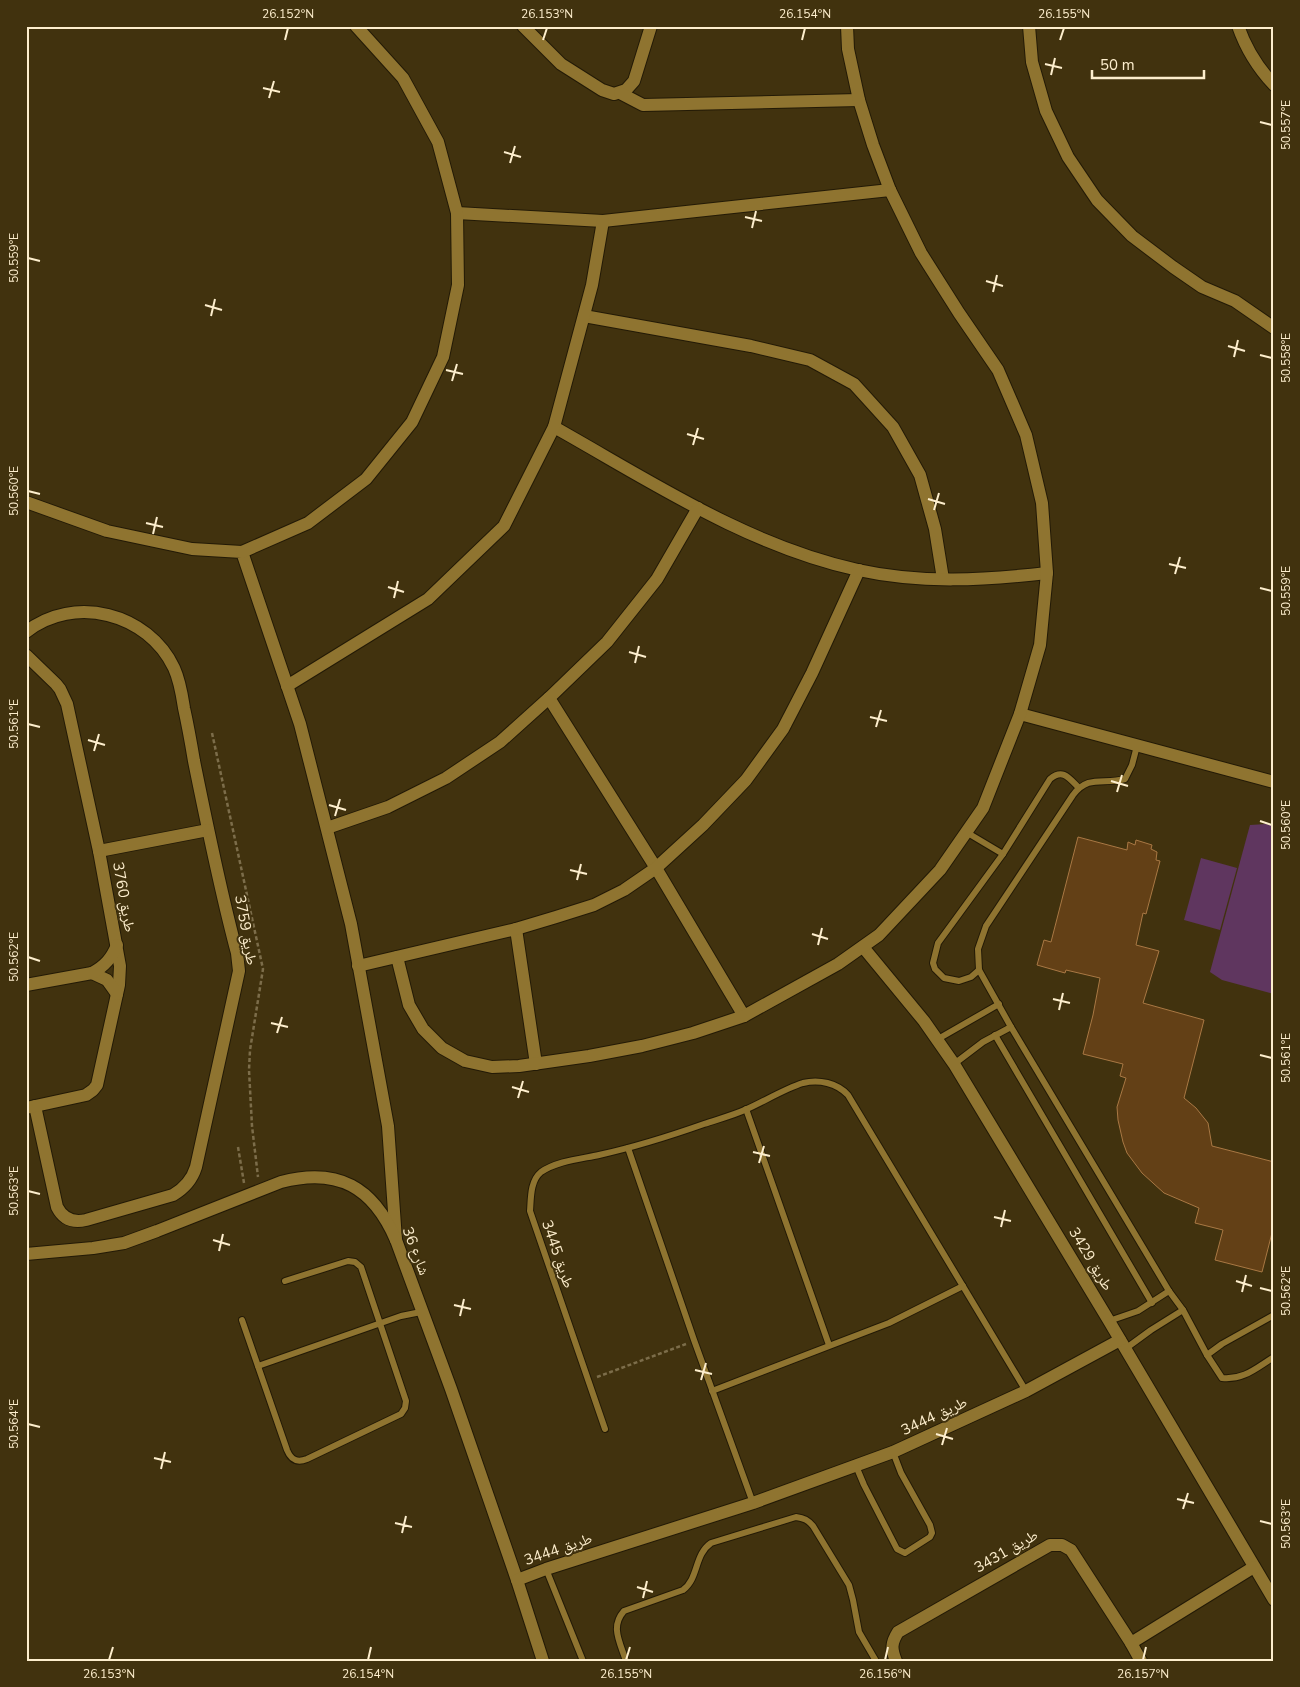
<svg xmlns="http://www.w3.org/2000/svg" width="1300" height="1687" viewBox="0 0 1300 1687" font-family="'Nunito Sans','Noto Naskh Arabic',sans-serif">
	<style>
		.green { fill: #5f365f }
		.building { fill: #634016; stroke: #a97844 }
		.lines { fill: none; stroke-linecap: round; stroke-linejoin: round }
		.service-casing { stroke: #231a06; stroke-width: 8 }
		.minor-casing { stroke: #231a06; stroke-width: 14 }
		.path { stroke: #7c6d4a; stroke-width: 2.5; stroke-dasharray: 4 2.5; stroke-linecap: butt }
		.service { stroke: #8f7430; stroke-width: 6 }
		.minor { stroke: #8f7430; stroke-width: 12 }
		.ticks { fill: none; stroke: #fdeecd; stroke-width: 2 }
		.labels { text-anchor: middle; stroke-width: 4; stroke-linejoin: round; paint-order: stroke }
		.street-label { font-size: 15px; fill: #fdeecd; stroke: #41320e }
		.neatline { fill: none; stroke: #fdeecd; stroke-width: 2 }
		.ticks-label { font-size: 12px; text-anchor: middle; fill: #fdeecd }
	</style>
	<rect width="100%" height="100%" fill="#41320e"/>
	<g class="green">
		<polygon points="1266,824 1274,826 1274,994 1222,980 1210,972 1250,825"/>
		<polygon points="1201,858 1237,868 1220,930 1184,920"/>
	</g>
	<polygon class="building" points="1078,837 1127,850 1128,842 1135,845 1136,840 1152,845 1151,849 1157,852 1156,860 1160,861 1146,914 1143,913 1136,945 1159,951 1143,1003 1204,1020 1184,1098 1196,1108 1208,1123 1212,1146 1274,1162 1274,1225 1262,1272 1215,1260 1223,1230 1195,1223 1199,1208 1164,1193 1142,1173 1127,1153 1123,1142 1118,1120 1117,1107 1126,1078 1120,1076 1123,1064 1083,1054 1093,1015 1100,978 1066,970 1065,973 1037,965 1044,940 1051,942"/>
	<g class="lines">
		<g class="service-casing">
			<g id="service">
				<path d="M1137,746L1132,765L1125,779C1103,785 1089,774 1073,795L986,926L978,949L979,970L1011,1027L1169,1291L1183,1310L1207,1355L1222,1344L1274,1315"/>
				<polyline points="966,832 1003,854"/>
				<path d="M979,970L971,977L959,981L944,978L935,969L933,963L938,943L1003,854L1050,779C1063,768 1069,778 1079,788"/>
				<polyline points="995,1035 1152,1303"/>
				<polyline points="938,1039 999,1004"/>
				<polyline points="954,1064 983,1042 1011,1027"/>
				<polyline points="746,1109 829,1345"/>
				<polyline points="628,1148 694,1340 753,1503"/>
				<path d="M242,1320L287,1450C291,1460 297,1463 307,1459L401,1414L405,1408L406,1401L361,1267L355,1262L348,1261L285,1281"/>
				<polyline points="1109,1321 1138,1311 1169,1291"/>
				<polyline points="1125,1349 1151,1330 1183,1310"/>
				<path d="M1207,1355L1222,1378C1244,1380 1256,1368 1274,1357"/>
				<polyline points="258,1366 401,1316 421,1312"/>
				<polyline points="712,1391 889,1323 963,1286"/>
				<path d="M605,1429L530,1211C531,1199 530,1181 541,1172C557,1161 580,1159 599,1155C635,1147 670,1136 704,1124C719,1119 734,1115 747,1109C765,1101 784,1089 803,1083C819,1079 837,1083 848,1095L1026,1391"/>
				<polyline points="856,1466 864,1485 897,1549 905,1553 930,1537 932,1533 930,1525 901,1473 893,1452"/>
				<polyline points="546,1569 583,1661"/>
				<path d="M626,1661C620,1642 610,1627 624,1611L683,1590C699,1578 694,1555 711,1543L796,1517C804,1518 808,1520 813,1526L849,1585L853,1600L859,1632L876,1661"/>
			</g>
		</g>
		<g class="minor-casing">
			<g id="minor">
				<polyline points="523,26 561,64 602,90 614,94 626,90 634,81 651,26"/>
				<polyline points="1029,26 1032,62 1046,111 1068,157 1097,200 1132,236 1173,267 1202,287 1235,301 1274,328"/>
				<path d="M1238,26C1246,49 1257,67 1274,85"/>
				<polyline points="620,93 643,105 859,100"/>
				<polyline points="457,213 603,221 890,190"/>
				<polyline points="584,316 751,346 810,360 854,384 893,427 920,475 935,529 943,579"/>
				<path d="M554,427C652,482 748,546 858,570C921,584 985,580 1047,573"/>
				<polyline points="26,502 107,531 192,549 242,552 300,724 351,924 388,1126 396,1240"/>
				<polyline points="242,552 308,523 366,479 412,422 443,357 458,285 457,213 438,142 403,78 356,26"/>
				<path d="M26,632C74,594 148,613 174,668C180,681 182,695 184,708C188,726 191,743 194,761C207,825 220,890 237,953L239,971L196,1167C192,1180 185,1188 173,1195L86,1220C73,1223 63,1219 57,1207L35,1106"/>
				<polyline points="26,655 56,684 60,689 67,704 99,851 120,966 119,985 97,1085 93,1090 86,1095 26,1108"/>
				<polyline points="287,686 428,599 504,526 554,427 592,285 603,221"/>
				<polyline points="549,698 656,868 744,1016"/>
				<polyline points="1020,714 1274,782"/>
				<polyline points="327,828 388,807 446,778 500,742 549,698 607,642 657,579 698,508"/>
				<polyline points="99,851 208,830"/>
				<polyline points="516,929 536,1064"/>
				<polyline points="863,947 924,1021 954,1064 1109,1321 1274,1600"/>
				<polyline points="397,957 409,1005 423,1029 442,1048 465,1061 492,1067 519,1066 589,1056 642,1046 693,1033 744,1016 838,964 879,935 940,870 983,808 1020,714 1040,645 1047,573 1042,503 1026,435 998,370 959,313 921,253 890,190 873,145 859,100 848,49 847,26"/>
				<polyline points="358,966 516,929 556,917 594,905 624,890 656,868 703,825 746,780 783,729 812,673 859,570"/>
				<polyline points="92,973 107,980 117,994"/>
				<path d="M26,985L92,973C105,966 112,958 117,945"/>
				<path d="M26,1254L93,1248L124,1243L157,1231L281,1182C338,1167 373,1187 396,1240L451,1389L517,1580L543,1661"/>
				<polyline points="517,1580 546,1569 753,1503 893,1452 1026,1391 1120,1340"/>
				<polyline points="1131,1643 1254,1567"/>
				<path d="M896,1661C891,1649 891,1643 898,1632L1050,1545H1062L1071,1550L1131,1643L1141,1661"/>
			</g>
		</g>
		<g class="path">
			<polyline points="212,733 263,969 250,1050 249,1070 252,1126 258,1177"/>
			<polyline points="238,1147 244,1183"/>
			<polyline points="597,1377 686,1344"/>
		</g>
		<use href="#service" class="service"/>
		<use href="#minor" class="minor"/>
	</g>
	<path class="ticks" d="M285,40L288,28M543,40L547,28M802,40L805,28M1060,40L1064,28M1045,64L1062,68M1051,75L1055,58M263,88L280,92M269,98L274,81M1260,122L1272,125M504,152L521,157M510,163L515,146M745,217L762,221M752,228L756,211M28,258L40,261M986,281L1003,286M993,292L997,275M205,305L222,310M211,316L215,299M1228,346L1245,351M1260,355L1272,358M1234,357L1238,340M446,370L463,374M452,381L457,364M687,434L704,439M693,445L698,428M28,491L40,494M928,499L945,504M934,510L939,493M146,523L163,527M153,534L157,517M1169,564L1186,568M1175,574L1180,557M388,587L404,592M1260,588L1272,591M394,598L398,581M629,652L646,657M635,663L639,646M870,717L887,721M28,724L40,727M876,727L881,710M88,740L105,745M94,751L99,734M1111,781L1128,786M1117,792L1122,775M329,805L346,810M335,816L340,799M1260,821L1272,825M570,870L587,874M577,880L581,864M812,934L828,939M818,945L822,928M28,957L40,961M1053,999L1070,1003M1059,1010L1063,993M271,1023L288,1027M277,1033L282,1017M1260,1055L1272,1058M512,1087L529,1092M518,1098L523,1081M753,1152L770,1156M759,1163L764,1146M28,1191L40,1194M994,1217L1011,1221M1001,1227L1005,1210M213,1240L230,1245M219,1251L223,1234M1236,1281L1252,1286M1260,1288L1272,1291M1242,1292L1246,1275M454,1305L471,1309M460,1316L464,1299M695,1370L712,1374M701,1380L706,1363M28,1424L40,1427M936,1434L953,1439M942,1445L947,1428M154,1458L171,1462M161,1469L165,1452M1177,1499L1194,1503M1183,1509L1188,1493M1260,1521L1272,1524M395,1523L412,1527M402,1533L406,1516M637,1587L653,1592M643,1598L647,1581M109,1660L113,1647M368,1660L371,1647M626,1660L630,1647M885,1660L888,1647M1143,1660L1146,1647"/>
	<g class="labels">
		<g class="street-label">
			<text transform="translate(124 897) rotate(80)" y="5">طريق 3760</text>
			<text transform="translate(246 930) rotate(80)" y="5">طريق 3759</text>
			<text transform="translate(416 1251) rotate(69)" y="5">شارع 36</text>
			<text transform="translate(558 1254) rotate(71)" y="5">طريق 3445</text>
			<text transform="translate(1091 1259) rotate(59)" y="5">طريق 3429</text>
			<text transform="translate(934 1416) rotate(-25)" y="5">طريق 3444</text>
			<text transform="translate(558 1549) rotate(-19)" y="5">طريق 3444</text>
			<text transform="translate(1006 1551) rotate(-30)" y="5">طريق 3431</text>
		</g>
	</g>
	<rect width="1300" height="1687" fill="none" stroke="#41320e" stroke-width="55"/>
	<path d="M1092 70v8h112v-8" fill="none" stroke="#fdeecd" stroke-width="2.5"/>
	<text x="1100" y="70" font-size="15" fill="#fdeecd" stroke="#41320e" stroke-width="4" paint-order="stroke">50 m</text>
	<rect x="28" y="28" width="1244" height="1632" class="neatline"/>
	<g class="ticks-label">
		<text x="288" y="18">26.152°N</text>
		<text x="547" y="18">26.153°N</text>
		<text x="805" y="18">26.154°N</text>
		<text x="1064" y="18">26.155°N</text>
		<text transform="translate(1286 125) rotate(-90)" y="4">50.557°E</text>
		<text transform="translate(14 258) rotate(-90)" y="4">50.559°E</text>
		<text transform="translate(1286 358) rotate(-90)" y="4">50.558°E</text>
		<text transform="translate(14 491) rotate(-90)" y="4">50.560°E</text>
		<text transform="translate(1286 591) rotate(-90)" y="4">50.559°E</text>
		<text transform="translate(14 724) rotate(-90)" y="4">50.561°E</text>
		<text transform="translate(1286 825) rotate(-90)" y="4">50.560°E</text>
		<text transform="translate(14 957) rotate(-90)" y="4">50.562°E</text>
		<text transform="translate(1286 1058) rotate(-90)" y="4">50.561°E</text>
		<text transform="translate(14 1191) rotate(-90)" y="4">50.563°E</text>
		<text transform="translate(1286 1291) rotate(-90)" y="4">50.562°E</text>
		<text transform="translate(14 1424) rotate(-90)" y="4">50.564°E</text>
		<text transform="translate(1286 1524) rotate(-90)" y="4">50.563°E</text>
		<text x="109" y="1678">26.153°N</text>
		<text x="368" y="1678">26.154°N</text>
		<text x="626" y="1678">26.155°N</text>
		<text x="885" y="1678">26.156°N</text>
		<text x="1143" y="1678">26.157°N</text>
	</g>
</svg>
